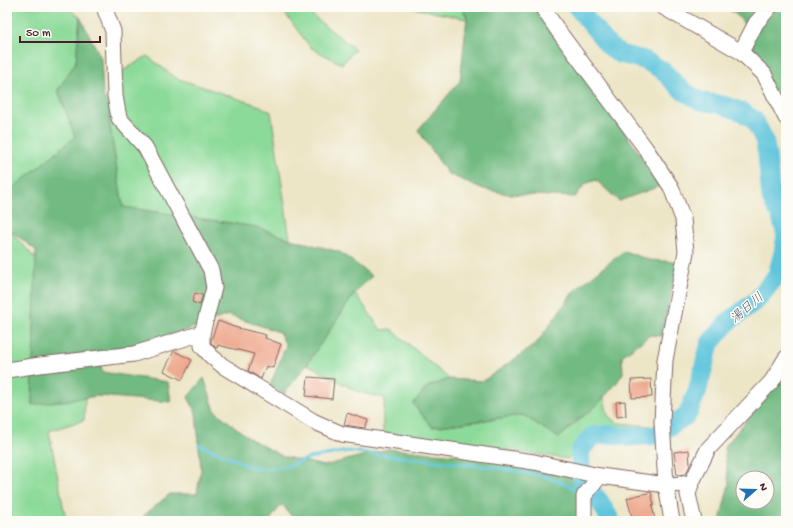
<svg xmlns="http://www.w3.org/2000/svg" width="793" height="528" viewBox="0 0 793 528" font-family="'Gochi Hand','Klee One',sans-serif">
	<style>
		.green { fill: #8cda99; stroke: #6b7c62 }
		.forest { fill: #71ba81; stroke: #5e6c56; fill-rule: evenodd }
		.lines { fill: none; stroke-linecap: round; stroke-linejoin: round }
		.stream { stroke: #5fc5dc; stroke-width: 3 }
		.river { stroke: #5fc5dc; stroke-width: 19 }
		.building { fill: #eea88d }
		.minor-casing { stroke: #836461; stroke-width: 17 }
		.minor { stroke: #fff; stroke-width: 15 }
		.labels { text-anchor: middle; stroke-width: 3; stroke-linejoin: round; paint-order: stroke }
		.water-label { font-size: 13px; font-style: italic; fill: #515969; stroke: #fdfcf7 }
	</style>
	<rect width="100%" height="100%" fill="#fdfcf7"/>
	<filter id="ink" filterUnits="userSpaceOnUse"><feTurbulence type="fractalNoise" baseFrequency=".025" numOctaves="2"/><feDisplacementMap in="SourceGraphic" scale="8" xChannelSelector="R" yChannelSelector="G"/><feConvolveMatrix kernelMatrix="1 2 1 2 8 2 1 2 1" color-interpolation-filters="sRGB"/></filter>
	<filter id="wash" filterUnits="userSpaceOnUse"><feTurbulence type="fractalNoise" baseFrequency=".012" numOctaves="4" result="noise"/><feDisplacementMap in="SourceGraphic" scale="16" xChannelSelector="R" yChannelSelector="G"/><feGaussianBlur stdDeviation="0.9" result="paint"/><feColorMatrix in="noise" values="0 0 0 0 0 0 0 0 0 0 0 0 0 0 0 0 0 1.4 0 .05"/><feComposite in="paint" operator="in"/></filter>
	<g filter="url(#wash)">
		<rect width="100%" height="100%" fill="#ece5c6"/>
		<g class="green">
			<polygon points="7,7 66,7 80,17 76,62 58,90 75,137 7,193"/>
			<polygon points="280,7 307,7 314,17 355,49 342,64 311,48"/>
			<polygon points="410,7 461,7 467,17 466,19"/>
			<polygon points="147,56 176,78 260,106 271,112 290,239 256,227 123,207 109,120 121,72"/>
			<polygon points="7,228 36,259 32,404 85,396 84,420 49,431 66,521 7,521"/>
			<polygon points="355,293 381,330 391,329 449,379 427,387 432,427 523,415 559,438 604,398 608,416 617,423 650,426 641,431 589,435 569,459 383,433 383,413 385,398 358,392 307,364"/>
		</g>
		<g class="forest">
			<polygon points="461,7 536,7 600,94 660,186 619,201 596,180 585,184 575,197 508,194 484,189 448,174 418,130 460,81 467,17"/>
			<polygon points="726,7 786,7 786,117 760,67 747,28 739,17"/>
			<polygon points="80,17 101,58 103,96 112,110 109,121 123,207 256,227 290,239 340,252 372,276 355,293 307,364 284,394 270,386 286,345 279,332 228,315 184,331 100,354 102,372 168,382 171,402 98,396 32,405 36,250 7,228 7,193 75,137 58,90 76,62"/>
			<polygon points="624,251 649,260 678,262 662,336 650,335 622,356 623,373 616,384 594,408 575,422 559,438 523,415 432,427 413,404 427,387 449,379 483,381 536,344 574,291"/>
			<path d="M786,363V521H720L729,484L724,448L762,401ZM743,478H767V502H743Z"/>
			<polygon points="204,378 215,411 249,438 282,456 324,466 388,449 526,461 574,479 584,514 584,521 293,521 292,517 282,504 269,521 138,521 141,518 170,494 197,494 201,469 196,413 188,397"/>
		</g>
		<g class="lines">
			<g class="stream">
				<polyline points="199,445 232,458 247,466 269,469 288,466 309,458 348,451 498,468 544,476 572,487 581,495"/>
				<polyline points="589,503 592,506 600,502"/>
			</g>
			<polyline class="river" points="577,7 609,46 620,54 644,60 662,70 682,90 700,101 723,105 742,112 754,120 764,139 767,154 771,198 781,217 786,235 783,253 777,275 758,299 728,322 710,343 697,392 687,415 656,435 628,437 610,434 592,436 580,451 582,480 600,502 611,521"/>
		</g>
		<g id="blocks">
			<g class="building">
				<polygon points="195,293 203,295 200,305 192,302"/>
				<polygon points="218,321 234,327 266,335 265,338 281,344 273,368 266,366 261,379 248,371 254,354 218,345 217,348 215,347 211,343 211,340"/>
				<polygon points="174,351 192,360 182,380 164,371"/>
				<polygon points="308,377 334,379 332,399 306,396"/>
				<polygon points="651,379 652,397 632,398 631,380"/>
				<polygon points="625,401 626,416 617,417 616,402"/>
				<polygon points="347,413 368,420 365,428 344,425"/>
				<polygon points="689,450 690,465 686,474 677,475 674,452"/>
				<polygon points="651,492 654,505 652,506 655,519 648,521 633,521 627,498"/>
			</g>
		</g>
	</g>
	<g filter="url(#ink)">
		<use href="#blocks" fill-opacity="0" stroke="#836461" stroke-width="1"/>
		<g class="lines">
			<g class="minor-casing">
				<g id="minor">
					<polyline points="104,7 113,31 115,96 119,118 145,147 211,270 214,288 202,333 202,346 211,356 223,366 313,421 342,434 534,462 600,476 666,485 691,484"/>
					<polyline points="542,7 559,32 646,149 671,187 683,219 686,252 665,360 662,422 666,485 672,521"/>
					<polyline points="663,7 741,52 764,74 786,118"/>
					<polyline points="741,52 756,23 770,7"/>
					<polyline points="7,370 40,365 134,354 202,333"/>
					<polyline points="584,521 584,496 600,476"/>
					<polyline points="694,521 688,494 691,484 708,449 772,381 786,358"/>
				</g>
			</g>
			<use href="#minor" class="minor"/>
		</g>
	</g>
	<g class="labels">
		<g class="water-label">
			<text transform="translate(746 307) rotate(-41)" y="5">湯日川</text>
		</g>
	</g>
	<rect width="793" height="528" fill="none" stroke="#fdfcf7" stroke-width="24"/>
	<g transform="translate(755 490) rotate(70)"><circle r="19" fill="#fdfcf7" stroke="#b5a4a5"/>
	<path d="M0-3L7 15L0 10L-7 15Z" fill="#1f6fb2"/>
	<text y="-6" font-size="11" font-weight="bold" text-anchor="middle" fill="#4a1f2b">N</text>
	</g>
	<path d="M20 36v6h80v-6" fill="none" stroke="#4a1f2b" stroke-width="2"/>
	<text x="26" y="36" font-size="12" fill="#4a1f2b" stroke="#fdfcf7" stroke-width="3" paint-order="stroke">50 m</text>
</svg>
